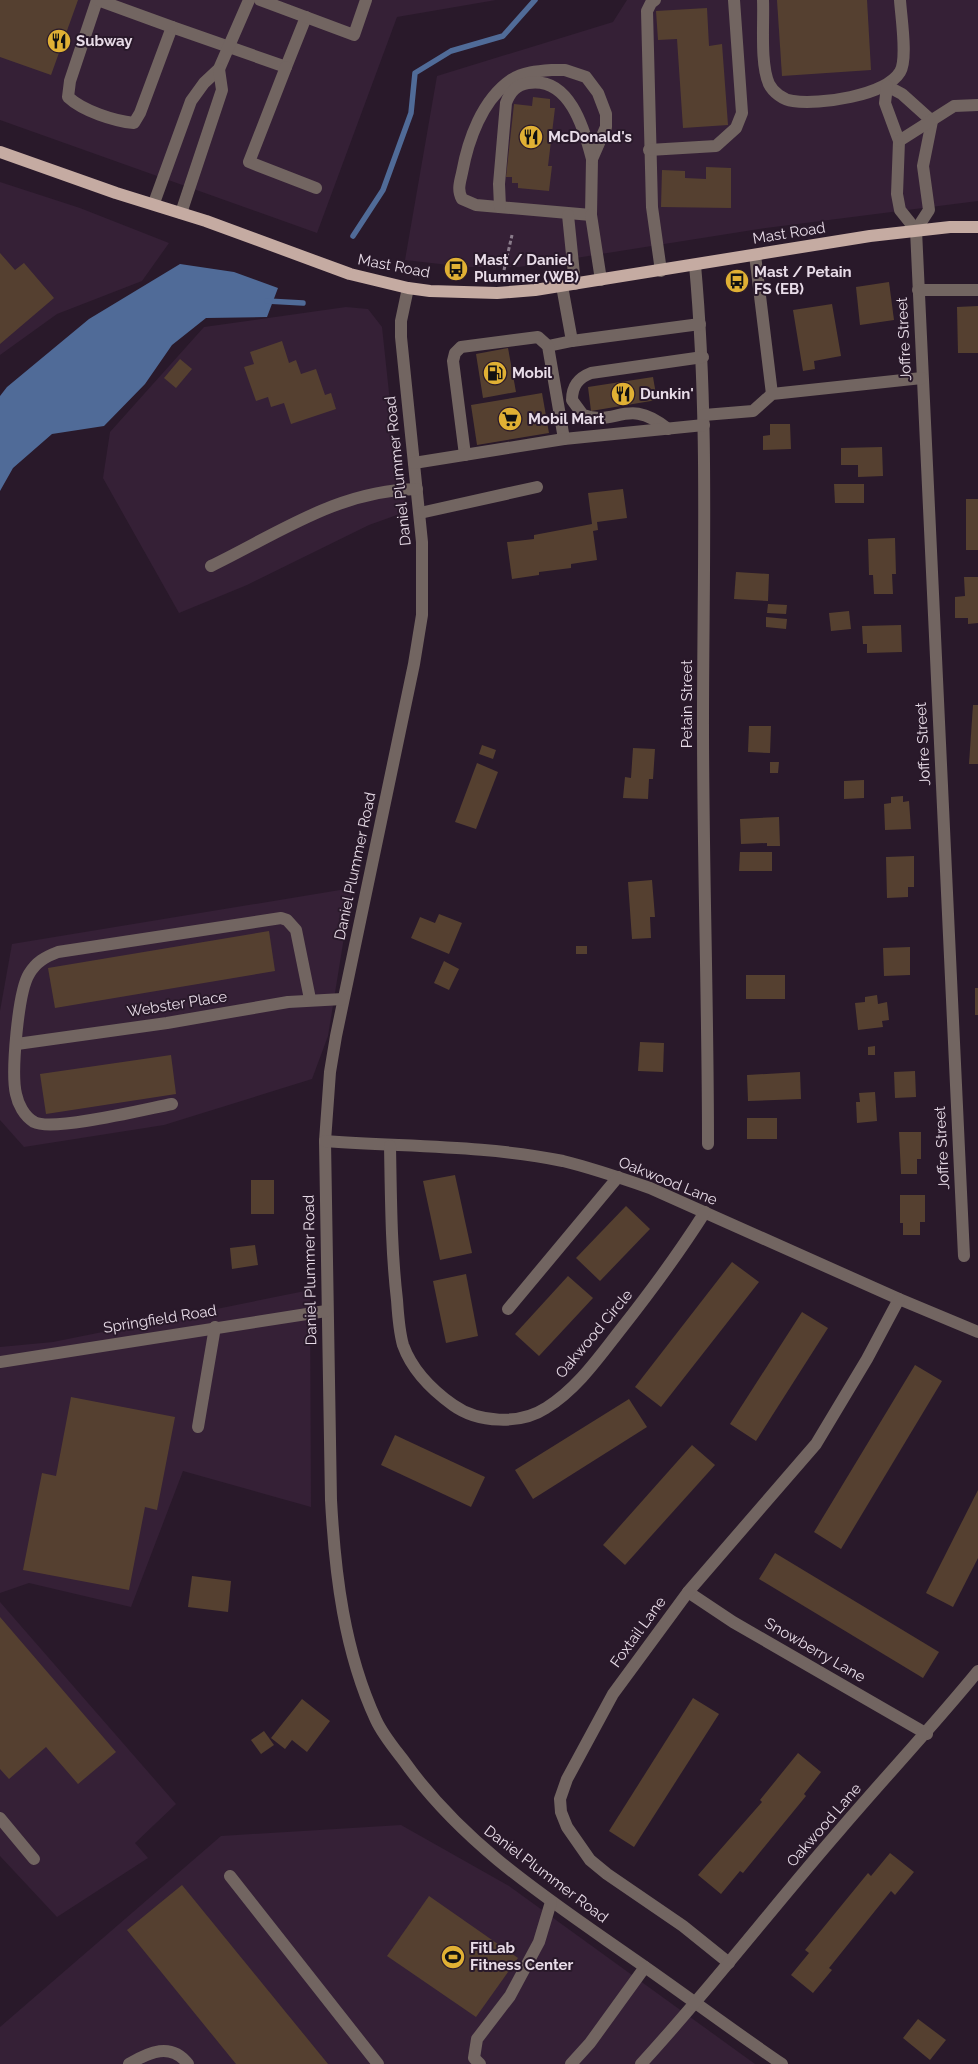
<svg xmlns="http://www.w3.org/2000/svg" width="978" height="2064" viewBox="0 0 978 2064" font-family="Raleway,sans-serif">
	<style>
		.built { fill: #352036 }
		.water { fill: #506b98 }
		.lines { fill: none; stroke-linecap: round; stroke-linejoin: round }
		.stream { stroke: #506b98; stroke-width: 5.5 }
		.building { fill: #554030 }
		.path { stroke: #8a7c8b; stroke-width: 3; stroke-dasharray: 4 2.5; stroke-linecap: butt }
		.minor { stroke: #726561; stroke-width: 12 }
		.major { stroke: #c5aba2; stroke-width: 12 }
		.labels { text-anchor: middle; stroke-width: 4; stroke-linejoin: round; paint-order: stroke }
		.poi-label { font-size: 15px; font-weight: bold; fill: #e8dce8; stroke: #29192a; text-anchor: start }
		.street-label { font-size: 15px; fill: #e8dce8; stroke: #29192a }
	</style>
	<rect width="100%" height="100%" fill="#29192a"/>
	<g class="built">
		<polygon points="0,0 496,0 397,17 317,233 0,120"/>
		<polygon points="627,0 978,0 978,201 759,229 519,267 466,267 405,260 437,76 613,22"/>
		<polygon points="0,182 80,208 169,243 142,281 57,314 0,355"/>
		<polygon points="346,307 368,309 382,327 398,477 408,511 369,525 247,585 179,613 103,478 110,432 204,327"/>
		<polygon points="352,888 328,1036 312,1079 164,1125 24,1147 0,1120 0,1011 12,944"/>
		<polygon points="310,1290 311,1507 183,1471 131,1607 29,1583 0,1593 0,1347 53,1342"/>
		<polygon points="0,1602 176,1804 135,1843 148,1858 57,1917 0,1856"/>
		<polygon points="401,1825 509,1886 755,2064 0,2064 0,2027 221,1836"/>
	</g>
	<polygon class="water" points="180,264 234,272 278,288 267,317 206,318 172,345 145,384 104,426 52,434 13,468 0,491 0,396 7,387 89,319"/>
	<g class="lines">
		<g class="stream">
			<polyline points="353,236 383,190 411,113 415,73 451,51 503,36 535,0"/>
			<polyline points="267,301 303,303"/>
		</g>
	</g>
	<g class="building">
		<polygon points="0,0 78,0 51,75 0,57"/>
		<polygon points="777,0 867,0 871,70 782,76"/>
		<polygon points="707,8 709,46 722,44 728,125 683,128 677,39 658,40 656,11"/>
		<polygon points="533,97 550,99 550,108 555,108 548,166 552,166 549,191 518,188 518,183 512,183 512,177 506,177 514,104 532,106"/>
		<polygon points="706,167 731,168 731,208 661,207 662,170 685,171 685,178 706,179"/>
		<polygon points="0,253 15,270 24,263 54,298 0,344"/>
		<polygon points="889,282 894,320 860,325 856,287"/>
		<polygon points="832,304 841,356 814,361 815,369 803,371 793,310"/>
		<polygon points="978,306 978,353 958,353 957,307"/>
		<polygon points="282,341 289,363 296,360 301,374 316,369 325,395 331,393 336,409 291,424 284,403 271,407 268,397 256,401 244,367 254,364 250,352"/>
		<polygon points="508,348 516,392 483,398 476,354"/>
		<polygon points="180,359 192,369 176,388 164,378"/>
		<polygon points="653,377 657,400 591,411 588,387"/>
		<polygon points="542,393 549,433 477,445 471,405"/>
		<polygon points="770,424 790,424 791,449 763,450 763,436 770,435"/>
		<polygon points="882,447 883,476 858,477 858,465 841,465 841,448"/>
		<polygon points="834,484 864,484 864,503 835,503"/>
		<polygon points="623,489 627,518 597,522 598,530 593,531 597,560 571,564 571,568 539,572 539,575 512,579 507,542 534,539 534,535 592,524 588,493"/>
		<rect x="966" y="499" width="12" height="51"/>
		<polygon points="895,538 896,574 892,574 893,594 874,594 873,575 869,575 868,539"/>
		<polygon points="736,572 769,574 768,601 734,599"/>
		<polygon points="964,577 978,577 978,623 968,624 968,618 955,618 955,597 965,596"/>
		<polygon points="768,604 787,605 786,614 767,613"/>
		<polygon points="849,611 851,629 831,631 829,613"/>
		<polygon points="766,617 787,619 786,629 766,627"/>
		<polygon points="901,625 902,652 867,653 867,644 863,644 862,626"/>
		<polygon points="973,705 978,705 978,764 969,764"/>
		<polygon points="749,726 771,726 770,753 748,752"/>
		<polygon points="482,745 496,750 493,759 479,754"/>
		<polygon points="633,748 655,749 653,779 649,779 648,799 623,798 625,777 631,778"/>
		<polygon points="770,762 779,762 778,773 770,773"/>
		<polygon points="477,763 498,772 476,829 455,822"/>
		<polygon points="864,780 864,798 844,799 844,781"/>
		<polygon points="903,796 903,802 909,801 911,829 885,830 884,804 891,803 891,797"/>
		<polygon points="779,817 780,846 767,846 767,843 741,844 740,819"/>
		<polygon points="740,852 772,852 772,871 739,871"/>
		<polygon points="914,856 914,887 908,887 908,897 887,898 886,857"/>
		<polygon points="652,880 655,917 650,917 651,938 632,939 628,882"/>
		<polygon points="439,914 462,923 449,954 411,938 420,917 435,923"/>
		<polygon points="269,931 275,971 55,1008 48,968"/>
		<rect x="576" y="946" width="11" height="8"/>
		<polygon points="910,947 910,975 884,976 883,948"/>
		<polygon points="444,961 459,969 449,990 434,983"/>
		<rect x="746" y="975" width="39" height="24"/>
		<rect x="975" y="988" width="3" height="27"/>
		<polygon points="877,995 878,1004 887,1002 889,1020 882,1021 883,1027 858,1030 855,1003 865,1002 865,997"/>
		<polygon points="640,1042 664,1043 663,1072 638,1071"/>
		<polygon points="875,1046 875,1055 868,1055 868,1047"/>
		<polygon points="171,1055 176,1094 46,1114 40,1074"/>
		<polygon points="915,1071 916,1097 895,1098 894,1072"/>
		<polygon points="800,1072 801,1099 748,1101 747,1075"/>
		<polygon points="875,1092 877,1121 857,1123 856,1102 860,1102 859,1093"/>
		<rect x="747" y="1118" width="30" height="21"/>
		<polygon points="899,1132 921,1132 921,1159 917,1159 917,1174 901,1174"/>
		<polygon points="455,1175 472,1253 440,1260 423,1181"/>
		<rect x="251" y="1180" width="23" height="34"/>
		<polygon points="900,1195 925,1195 925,1222 920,1222 920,1235 903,1235 903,1223 900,1223"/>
		<polygon points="626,1206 650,1229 600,1281 576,1258"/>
		<polygon points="255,1245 258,1265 232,1269 230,1248"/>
		<polygon points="732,1262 759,1282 661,1407 635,1387"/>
		<polygon points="466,1274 478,1336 446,1343 433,1281"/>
		<polygon points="568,1276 593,1298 539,1356 515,1334"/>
		<polygon points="802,1312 828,1328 756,1441 730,1424"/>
		<polygon points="915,1365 942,1381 841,1549 814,1532"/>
		<polygon points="71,1397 175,1417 157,1510 145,1507 129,1590 23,1570 42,1473 56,1476"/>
		<polygon points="629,1399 647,1427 533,1499 515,1470"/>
		<polygon points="395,1435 485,1477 471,1507 381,1465"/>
		<polygon points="692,1445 715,1465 625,1565 603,1545"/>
		<polygon points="978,1490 978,1558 953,1607 926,1593"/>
		<polygon points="775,1553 939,1652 923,1678 759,1579"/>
		<polygon points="192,1576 231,1581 228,1612 188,1607"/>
		<polygon points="0,1617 116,1752 78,1784 46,1747 9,1779 0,1769"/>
		<polygon points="693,1698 719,1714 634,1847 609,1831"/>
		<polygon points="302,1699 330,1721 307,1752 292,1740 285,1749 271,1738"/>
		<polygon points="264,1731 274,1745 261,1754 251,1740"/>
		<polygon points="798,1753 821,1772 804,1794 806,1796 743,1873 740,1871 721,1894 698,1875 762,1802 760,1800"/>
		<polygon points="890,1853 914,1872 895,1895 891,1891 829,1968 832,1970 813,1993 791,1975 809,1953 805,1950 868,1873 871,1876"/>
		<polygon points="182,1885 328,2064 236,2064 127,1930"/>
		<polygon points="429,1896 518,1958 476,2017 387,1956"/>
		<polygon points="918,2019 946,2040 930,2060 903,2038"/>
	</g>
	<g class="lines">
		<polyline class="path" points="504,270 512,235"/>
		<g class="minor">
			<path d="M97,0L70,81L68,97C83,111 114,121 134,123L140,113L172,27L286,67L306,17"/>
			<polyline points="98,0 172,27"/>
			<polyline points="260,0 354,35 366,0"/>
			<polyline points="655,0 651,3 647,11 652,207 661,271"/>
			<path d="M763,0C764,23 760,64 769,84C773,92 783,100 793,101C819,105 885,96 900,72C908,59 901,17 900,0"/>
			<polyline points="286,67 249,162 316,188"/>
			<path d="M552,70H565L586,77L598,93L606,114V127L592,159L591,215L476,205L462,199C457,190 460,182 462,173C468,140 482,100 511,80C523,72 538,71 552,70Z"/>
			<polyline points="887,86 902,94 932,121 923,166 929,210 916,230"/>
			<polyline points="887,86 885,103 899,141 897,194 900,210 916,230"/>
			<polyline points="899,141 954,106 978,105"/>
			<polyline points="649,150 716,146 736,128 742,113 734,0"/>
			<polyline points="154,203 191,101 204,83 219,69 249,0"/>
			<path d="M500,207L499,184L506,103C510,92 516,85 528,83C569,76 584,128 592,159"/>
			<polyline points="181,213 222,90 219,69"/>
			<polyline points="568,215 575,284"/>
			<polyline points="591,215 601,280"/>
			<polyline points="916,230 964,1256"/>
			<polyline points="755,255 772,394"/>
			<path d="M695,265C709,418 703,571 703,724C703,864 708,1004 708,1144"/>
			<polyline points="562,286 572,341 700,324"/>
			<path d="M408,288L401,321V337L422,542V615L414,664L336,1036L330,1072L325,1141L331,1500C335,1574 344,1651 376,1720C383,1735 394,1748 404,1761C464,1846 551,1901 635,1960C684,1994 732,2030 782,2064"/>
			<polyline points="918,290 978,290"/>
			<polyline points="548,346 572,341"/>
			<polyline points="704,415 753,411 772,394 922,378"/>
			<path d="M668,429C627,396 617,427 583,415L572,400C572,386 578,378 591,373L703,357"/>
			<polyline points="465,455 453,361 455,353 461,347 538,337 548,346 564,439 704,425"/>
			<polyline points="414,463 564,439"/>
			<polyline points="420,513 537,487"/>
			<path d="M211,566C279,533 339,490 417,489"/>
			<polyline points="17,1044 167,1023 288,1002 343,999"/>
			<path d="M172,1104C146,1109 53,1132 34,1122C24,1116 18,1104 16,1094C11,1073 18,992 29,974C36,962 45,957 58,952L281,918L287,920L296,930L310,999"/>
			<path d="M325,1141C404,1147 485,1145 563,1161C592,1168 621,1178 650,1188L899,1299L978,1332"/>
			<path d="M390,1146C391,1197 391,1249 397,1300C398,1315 399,1331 403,1345C412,1370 432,1390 453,1405C478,1423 520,1425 546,1408C577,1389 599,1357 621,1329C651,1291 679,1253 705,1212"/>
			<polyline points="508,1309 618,1177"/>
			<polyline points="0,1362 326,1311"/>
			<polyline points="198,1427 215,1327"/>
			<polyline points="688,1592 733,1622 927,1734"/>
			<polyline points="0,1818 34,1859"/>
			<polyline points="230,1876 378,2064"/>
			<polyline points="729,1963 683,1926 607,1874 590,1860 567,1827 561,1812 560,1799 567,1779 613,1694 688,1592 816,1444 867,1359 899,1299"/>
			<path d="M129,2064C149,2052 171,2042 188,2064"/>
			<polyline points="480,2064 474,2058 477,2039 510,1996 539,1942 551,1902"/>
			<polyline points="571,2064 590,2043 645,1967"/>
			<path d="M641,2064C710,1989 772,1908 839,1831C885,1777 933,1726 978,1671"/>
		</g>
		<polyline class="major" points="0,152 116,193 206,221 350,274 408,288 430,291 497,293 535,290 870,236 950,227 978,227"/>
	</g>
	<defs>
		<g id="restaurant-disc" transform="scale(1.25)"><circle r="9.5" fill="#e0b034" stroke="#29192a"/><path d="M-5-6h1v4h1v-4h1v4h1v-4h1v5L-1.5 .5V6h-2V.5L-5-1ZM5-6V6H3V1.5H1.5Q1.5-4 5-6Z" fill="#111"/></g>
		<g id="bus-disc" transform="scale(1.25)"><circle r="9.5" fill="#e0b034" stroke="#29192a"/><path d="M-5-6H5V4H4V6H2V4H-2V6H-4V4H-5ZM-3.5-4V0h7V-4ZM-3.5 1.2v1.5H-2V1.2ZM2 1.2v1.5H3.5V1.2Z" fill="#111"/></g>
		<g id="fuel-disc" transform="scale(1.25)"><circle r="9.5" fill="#e0b034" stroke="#29192a"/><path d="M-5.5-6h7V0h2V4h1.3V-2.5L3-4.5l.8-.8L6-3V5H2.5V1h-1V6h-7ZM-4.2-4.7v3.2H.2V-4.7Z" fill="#111"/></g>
		<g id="supermarket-disc" transform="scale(1.25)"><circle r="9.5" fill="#e0b034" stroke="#29192a"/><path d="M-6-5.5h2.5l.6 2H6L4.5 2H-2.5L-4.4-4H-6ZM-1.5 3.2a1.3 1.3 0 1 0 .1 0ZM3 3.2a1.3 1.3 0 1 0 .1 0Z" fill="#111"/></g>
		<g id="stadium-disc" transform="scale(1.25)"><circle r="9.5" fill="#e0b034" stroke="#29192a"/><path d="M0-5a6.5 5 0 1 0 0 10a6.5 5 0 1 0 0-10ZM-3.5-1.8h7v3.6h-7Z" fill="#111"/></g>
	</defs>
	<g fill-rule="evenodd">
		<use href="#restaurant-disc" x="59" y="41"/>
		<use href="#restaurant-disc" x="531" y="137"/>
		<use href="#bus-disc" x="456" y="269"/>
		<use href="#bus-disc" x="737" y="281"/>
		<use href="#fuel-disc" x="495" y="373"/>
		<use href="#restaurant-disc" x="623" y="394"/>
		<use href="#supermarket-disc" x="510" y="419"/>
		<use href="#stadium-disc" x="453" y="1957"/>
	</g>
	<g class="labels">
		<g class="poi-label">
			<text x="76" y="46">Subway</text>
			<text x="548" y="142">McDonald's</text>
			<text x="474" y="265">Mast / Daniel<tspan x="474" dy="17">Plummer (WB)</tspan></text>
			<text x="754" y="277">Mast / Petain<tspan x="754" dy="17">FS (EB)</tspan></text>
			<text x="512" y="378">Mobil</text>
			<text x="640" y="399">Dunkin'</text>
			<text x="528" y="424">Mobil Mart</text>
			<text x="470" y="1953">FitLab<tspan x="470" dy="17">Fitness Center</tspan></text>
		</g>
		<g class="street-label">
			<text transform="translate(789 233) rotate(-9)" y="5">Mast Road</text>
			<text transform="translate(394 266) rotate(11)" y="5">Mast Road</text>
			<text transform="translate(904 339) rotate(-93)" y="5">Joffre Street</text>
			<text transform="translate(398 471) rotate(-96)" y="5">Daniel Plummer Road</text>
			<text transform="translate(687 704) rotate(-90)" y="5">Petain Street</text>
			<text transform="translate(923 744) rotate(-93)" y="5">Joffre Street</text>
			<text transform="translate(355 866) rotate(-78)" y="5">Daniel Plummer Road</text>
			<text transform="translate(177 1004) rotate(-9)" y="5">Webster Place</text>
			<text transform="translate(942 1148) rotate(-93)" y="5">Joffre Street</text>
			<text transform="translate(668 1181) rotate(22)" y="5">Oakwood Lane</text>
			<text transform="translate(310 1270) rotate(-91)" y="5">Daniel Plummer Road</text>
			<text transform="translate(160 1319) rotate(-9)" y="5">Springfield Road</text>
			<text transform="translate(594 1334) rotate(-50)" y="5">Oakwood Circle</text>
			<text transform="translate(638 1632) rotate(-54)" y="5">Foxtail Lane</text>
			<text transform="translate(815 1650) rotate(30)" y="5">Snowberry Lane</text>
			<text transform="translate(824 1825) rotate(-49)" y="5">Oakwood Lane</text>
			<text transform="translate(546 1874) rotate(37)" y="5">Daniel Plummer Road</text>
		</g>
	</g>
</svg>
